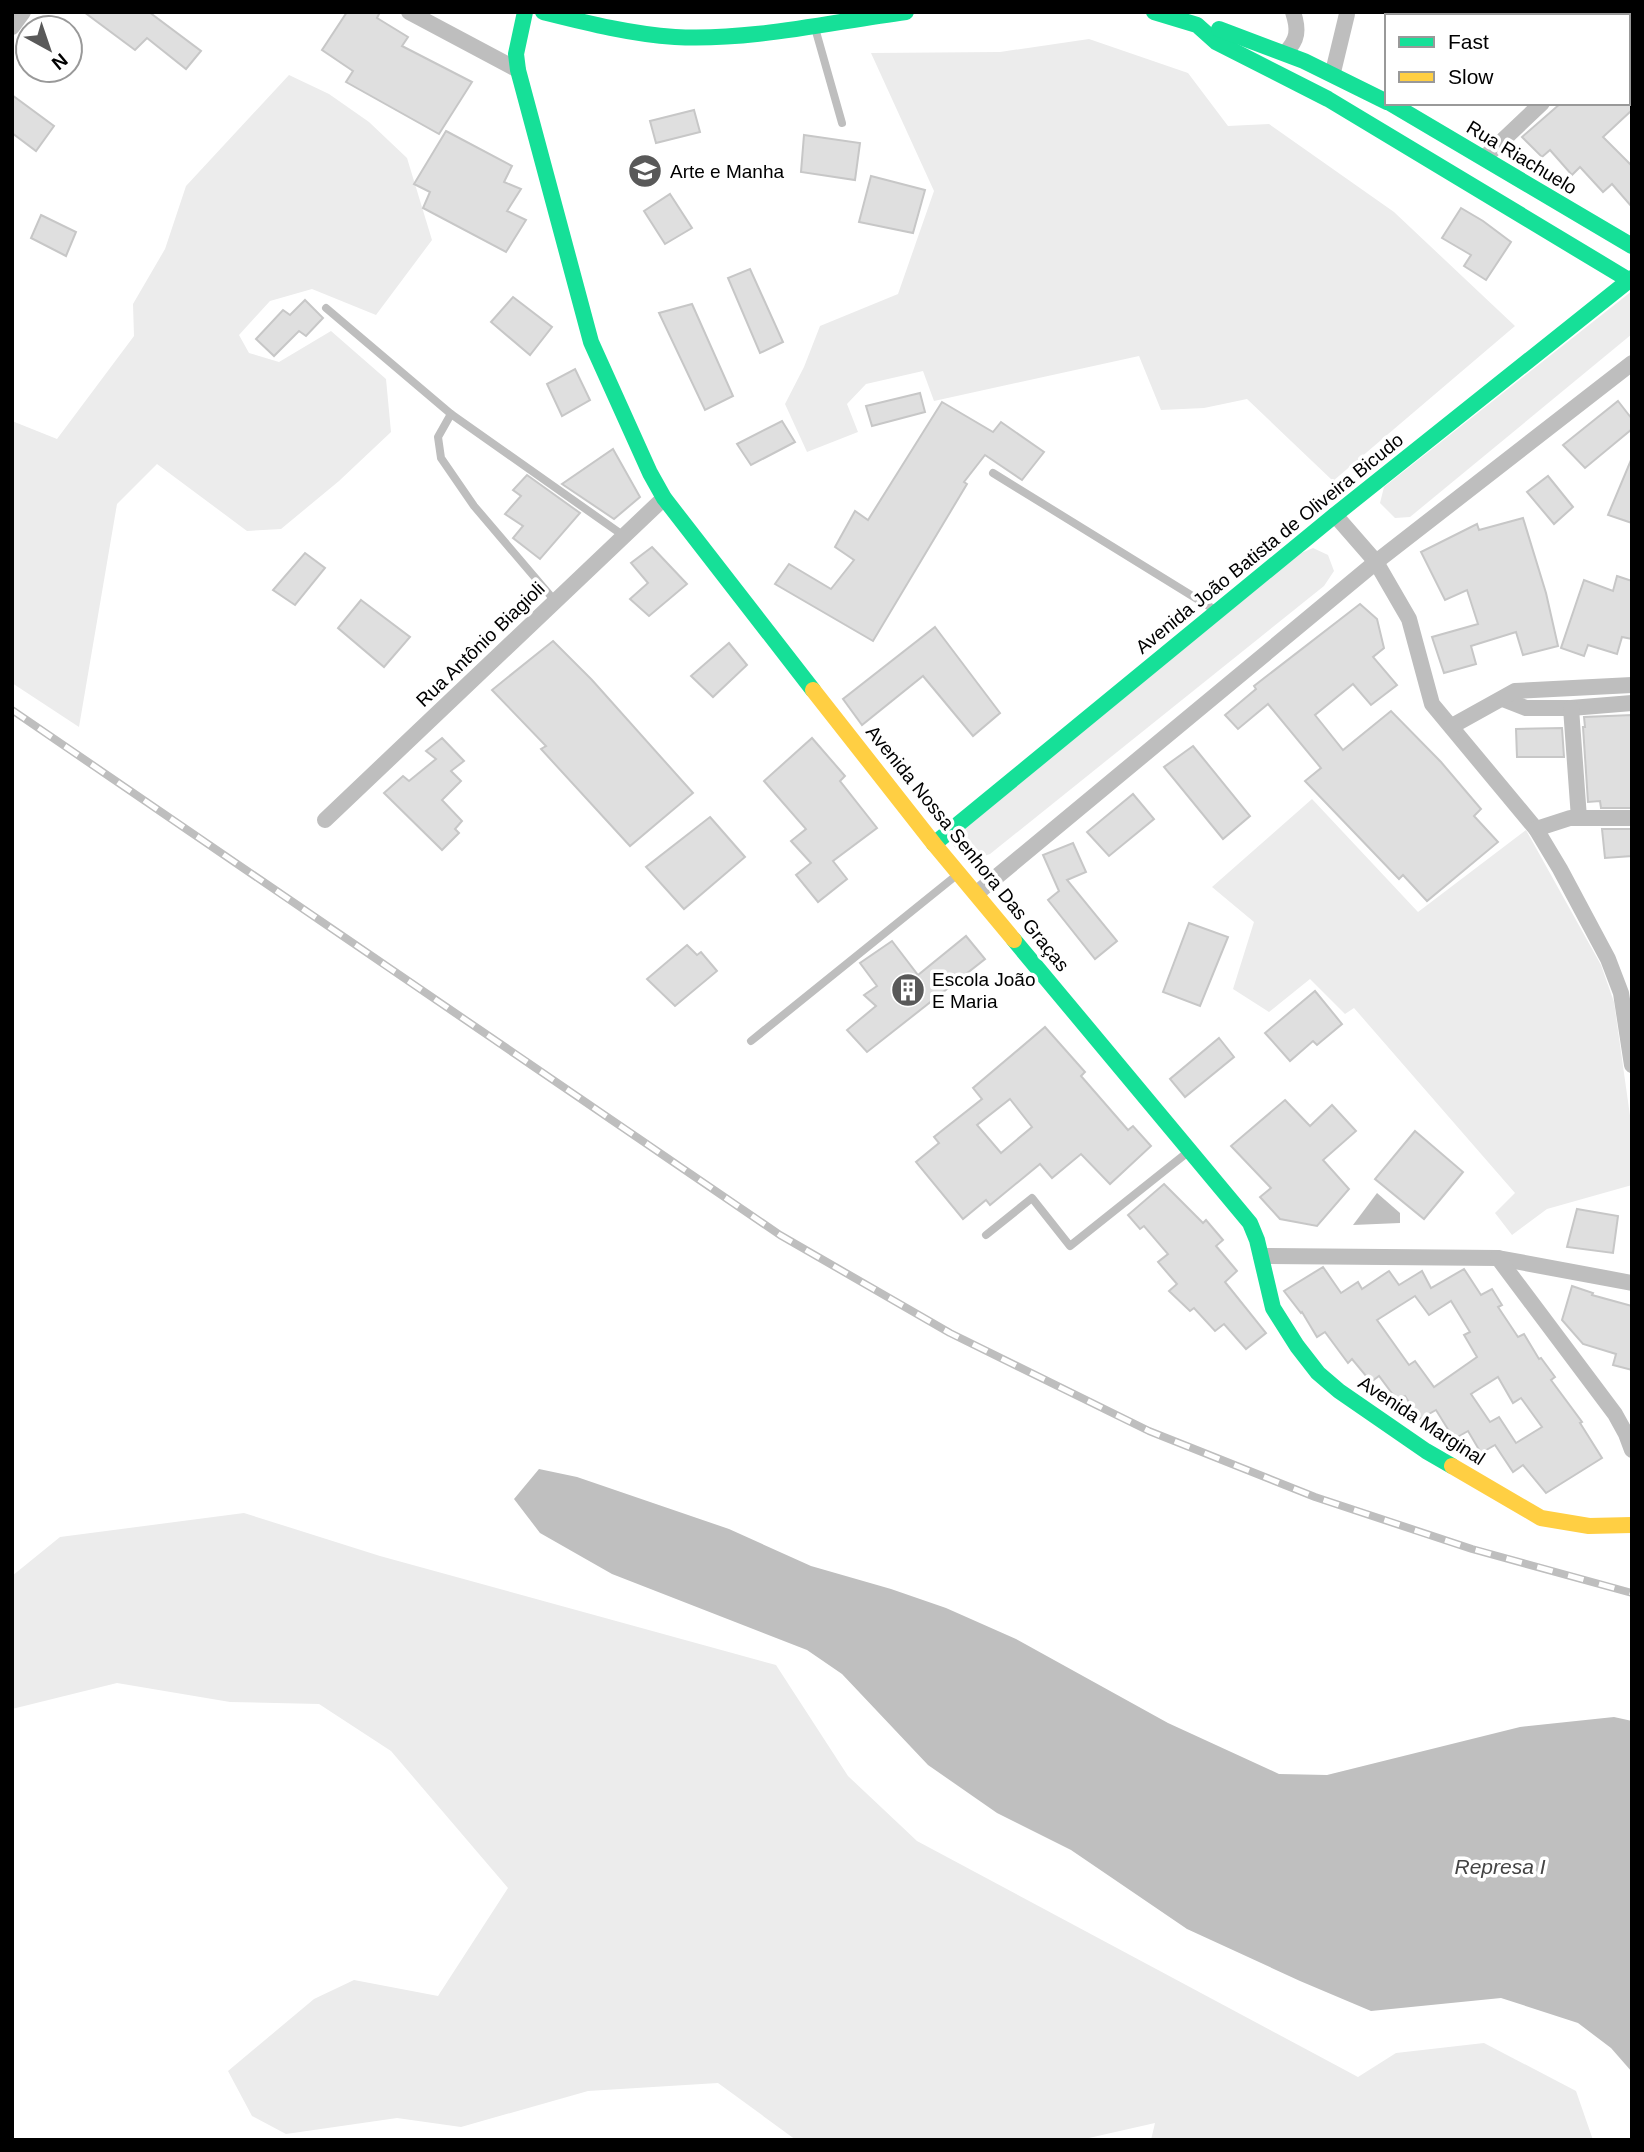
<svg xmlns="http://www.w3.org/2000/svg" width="1644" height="2152" viewBox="0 0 1644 2152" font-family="Arial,sans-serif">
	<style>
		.green { fill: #ececec }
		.water { fill: #bfbfbf }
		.building { fill: #dfdfdf; stroke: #c7c7c7; stroke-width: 2; fill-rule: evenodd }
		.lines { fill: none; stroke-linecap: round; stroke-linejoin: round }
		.lane { stroke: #bebebe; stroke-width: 8 }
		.street { stroke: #bebebe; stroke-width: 16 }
		.fast { stroke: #16e098; stroke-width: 16 }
		.slow { stroke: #ffcf43; stroke-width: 16 }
		.rail-casing { stroke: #bebebe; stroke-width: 8 }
		.rail { stroke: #fff; stroke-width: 5; stroke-dasharray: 16; stroke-linecap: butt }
		.labels { text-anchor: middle; stroke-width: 7; stroke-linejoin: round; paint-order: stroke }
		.street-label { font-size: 19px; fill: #000; stroke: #fff }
		.poi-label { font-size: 19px; fill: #000; stroke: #fff; text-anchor: start }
		.water-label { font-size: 21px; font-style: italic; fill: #444; stroke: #fff }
	</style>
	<rect width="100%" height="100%" fill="#fff"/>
	<g class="green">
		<polygon points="1089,39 1188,73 1228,126 1269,124 1394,212 1515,326 1333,481 1247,399 1204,408 1161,410 1139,356 934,401 923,371 866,384 847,404 858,432 807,452 785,404 804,367 820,326 898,294 934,191 871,53 1000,52"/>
		<polygon points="289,75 329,94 369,122 407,158 432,240 376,315 312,289 270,301 239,335 249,353 279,362 331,331 386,379 391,432 339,481 281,529 247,531 157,464 117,504 79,727 12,683 12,421 57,439 134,336 133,304 165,249 186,186"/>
		<polygon points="1632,291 1632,334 1410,517 1395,518 1380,503 1384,487"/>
		<polygon points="1313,548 1328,555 1334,571 1324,586 990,854 966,862 950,841 1299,554"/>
		<polygon points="1312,799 1418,912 1526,830 1601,965 1614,1002 1632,1130 1632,1185 1547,1209 1512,1235 1495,1213 1515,1193 1354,1008 1345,1014 1310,979 1269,1012 1233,989 1254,922 1212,887"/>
		<polygon points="244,1513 380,1556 776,1665 848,1776 917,1841 1358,2077 1396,2053 1484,2043 1576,2091 1593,2140 1151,2140 1155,2123 1080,2140 796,2140 718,2083 588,2091 461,2127 397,2118 286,2134 252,2116 228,2071 314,1999 354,1980 438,1996 508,1888 391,1751 319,1704 230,1702 117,1683 12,1709 12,1576 60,1537"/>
	</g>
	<g class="water">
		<polygon points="1377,1193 1400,1213 1400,1223 1353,1225"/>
		<polygon points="539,1469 577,1477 729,1529 811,1566 891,1589 946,1608 1016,1639 1168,1723 1279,1774 1327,1775 1520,1727 1614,1717 1632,1721 1632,2072 1611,2048 1578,2023 1501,1998 1371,2011 1300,1981 1187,1929 1071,1850 997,1813 928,1765 842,1674 807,1650 612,1574 540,1533 514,1499"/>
	</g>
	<g class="building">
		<polygon points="84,12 149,12 201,51 186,69 147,38 135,50"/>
		<polygon points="347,12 380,12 377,18 408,37 402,46 472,82 439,134 346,82 353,71 322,50"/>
		<polygon points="12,95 54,126 36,151 12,133"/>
		<polygon points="1561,103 1632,103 1632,110 1603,137 1632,166 1632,207 1612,184 1603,192 1580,167 1572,175 1550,150 1542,157 1522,137"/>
		<polygon points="694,110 700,132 656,143 650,121"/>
		<polygon points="446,131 512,166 504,182 521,189 507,211 526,220 506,252 423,208 430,192 414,184"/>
		<polygon points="804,135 860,143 855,180 801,172"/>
		<polygon points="871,176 925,190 913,233 859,222"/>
		<polygon points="670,194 692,228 665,244 644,211"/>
		<polygon points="1461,208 1483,221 1511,242 1486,280 1464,266 1471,255 1442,238"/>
		<polygon points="41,215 76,232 66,256 31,238"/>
		<polygon points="750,269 783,342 760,353 728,278"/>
		<polygon points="513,297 552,327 530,355 491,322"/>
		<polygon points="305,300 323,318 306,336 299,331 274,356 256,339 283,310 290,315"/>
		<polygon points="692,304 733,396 705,410 659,313"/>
		<polygon points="575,369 590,400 562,416 547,384"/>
		<polygon points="920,393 925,412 872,426 866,406"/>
		<polygon points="1618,401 1632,419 1632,429 1585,468 1563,445"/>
		<polygon points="942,402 993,432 1001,422 1044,452 1022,480 985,455 964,482 967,484 873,641 775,584 789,564 831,589 854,560 835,547 855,511 868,520"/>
		<polygon points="782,421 795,442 751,465 737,444"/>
		<polygon points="613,449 640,497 614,519 562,484"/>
		<polygon points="1631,460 1632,460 1632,523 1608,515"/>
		<polygon points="527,475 580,513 540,559 513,538 523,526 505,514 521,496 513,490"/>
		<polygon points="1548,476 1573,507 1554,524 1527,492"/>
		<polygon points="1523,518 1546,593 1558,646 1523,655 1516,632 1471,646 1476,664 1444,673 1432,637 1478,624 1467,590 1445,600 1421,552 1477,524 1479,530"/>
		<polygon points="652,547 687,584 649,616 630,599 648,583 631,563"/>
		<polygon points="305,553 325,568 295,605 273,590"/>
		<polygon points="1617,576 1632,581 1632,639 1622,637 1617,654 1588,645 1584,656 1561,648 1584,580 1613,591"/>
		<polygon points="361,600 410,637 384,667 338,628"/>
		<polygon points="1360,604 1377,619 1384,648 1373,657 1397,685 1371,705 1353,684 1315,715 1343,750 1391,711 1441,762 1481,809 1474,816 1498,842 1427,901 1403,875 1399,879 1305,781 1321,768 1268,704 1238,729 1225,715 1256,689 1254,686"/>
		<polygon points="935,627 1000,713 973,736 923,676 862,725 843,699"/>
		<polygon points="553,641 592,680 693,793 630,846 541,749 546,746 492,690"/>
		<polygon points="729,643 747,665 713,697 691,676"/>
		<polygon points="1632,715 1632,808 1601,808 1600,801 1588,802 1583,727 1585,727 1584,717"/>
		<polygon points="1562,728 1564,757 1517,757 1516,729"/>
		<polygon points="442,738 464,761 451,771 461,781 442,800 462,821 455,829 459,833 442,850 384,793 403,776 409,781 436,759 426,751"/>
		<polygon points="812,738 845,776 840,781 877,828 833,861 847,879 818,902 796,875 811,863 791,841 806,829 764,781"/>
		<polygon points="1193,746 1250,816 1223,839 1164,767"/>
		<polygon points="1133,794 1154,819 1109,856 1087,832"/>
		<polygon points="710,817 745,857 684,909 646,867"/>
		<polygon points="1602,829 1632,829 1632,856 1605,858"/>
		<polygon points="1073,843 1086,872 1067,880 1117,941 1095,959 1048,900 1059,891 1043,855"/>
		<polygon points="1189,923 1228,937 1200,1006 1163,992"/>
		<polygon points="966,936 985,959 867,1052 847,1030 876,1006 864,995 877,986 860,963 892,941 918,975"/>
		<polygon points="687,945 697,955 701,952 717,971 675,1006 647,979"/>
		<polygon points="1315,991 1342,1024 1317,1045 1313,1041 1290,1061 1265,1033"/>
		<path d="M1045,1027L1085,1072L1081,1076L1128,1130L1133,1126L1151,1146L1110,1184L1081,1154L1052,1178L1040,1164L990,1205L986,1200L963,1219L916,1162L939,1143L934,1137L982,1099L973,1088ZM1010,1099L1032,1127L1001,1153L977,1125Z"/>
		<polygon points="1219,1038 1234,1057 1185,1097 1170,1079"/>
		<polygon points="1285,1100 1310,1126 1332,1105 1356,1131 1323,1160 1349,1189 1317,1226 1280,1219 1260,1197 1271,1188 1231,1146"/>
		<polygon points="1415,1131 1463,1172 1424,1219 1375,1179"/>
		<polygon points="1164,1184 1203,1223 1206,1220 1223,1240 1216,1246 1237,1271 1225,1282 1266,1333 1246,1349 1224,1324 1215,1331 1194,1308 1190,1311 1169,1291 1177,1284 1158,1262 1168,1254 1144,1226 1140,1229 1128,1215"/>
		<polygon points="1577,1209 1618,1216 1613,1253 1567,1247"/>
		<path d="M1323,1267L1341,1293L1358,1282L1362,1289L1389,1271L1399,1285L1422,1271L1431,1288L1464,1269L1481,1295L1492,1289L1502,1305L1498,1307L1518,1337L1524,1334L1539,1359L1541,1358L1555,1377L1551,1380L1582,1422L1580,1423L1602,1458L1546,1493L1523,1465L1513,1472L1495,1445L1481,1453L1468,1431L1454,1439L1436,1410L1420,1419L1405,1396L1397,1400L1379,1376L1371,1382L1352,1359L1348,1363L1325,1332L1317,1337L1302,1312L1301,1313L1284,1291ZM1415,1296L1429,1315L1451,1301L1470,1332L1464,1335L1477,1357L1434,1387L1415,1361L1409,1365L1377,1320ZM1498,1377L1513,1403L1521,1398L1542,1427L1516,1443L1499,1417L1490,1422L1471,1394Z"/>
		<polygon points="1572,1286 1593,1293 1592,1295 1632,1306 1632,1370 1613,1365 1616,1354 1583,1344 1562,1320"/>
	</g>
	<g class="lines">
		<g class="lane">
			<polyline points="815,28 842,123"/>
			<polyline points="326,308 451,414 624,536"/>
			<polyline points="451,414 438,437 441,458 474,506 555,601"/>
			<polyline points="993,473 1215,610"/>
			<polyline points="751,1041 958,874"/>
			<polyline points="986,1235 1032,1198 1070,1246 1188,1152"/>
		</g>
		<g class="street">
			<polyline points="409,12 518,70"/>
			<polyline points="1628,24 1632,21"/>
			<polyline points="12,27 23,12"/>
			<path d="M1285,53C1298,40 1299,30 1293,12"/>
			<polyline points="1333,72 1347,14"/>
			<polyline points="1484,158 1542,103"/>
			<polyline points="1335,515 1376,562 1409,619 1432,704 1536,829 1560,869 1608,959 1621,993 1632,1065"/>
			<polyline points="1503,699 1526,708 1571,708 1632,703"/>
			<polyline points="1571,708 1579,818"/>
			<polyline points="1452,726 1515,691 1632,685"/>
			<polyline points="325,820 664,498"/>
			<polyline points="1536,829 1570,818 1632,818"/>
			<polyline points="977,893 1376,562 1632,363"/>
			<polyline points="1261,1256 1498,1258 1632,1283"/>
			<polyline points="1498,1258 1615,1414 1626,1434 1632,1450"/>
		</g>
		<g class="fast">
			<polyline points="525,12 516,54 518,70 591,342 650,473 664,498 813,690"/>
			<path d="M543,12C587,23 630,34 675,37C752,41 830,22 906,12"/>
			<polyline points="1154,12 1197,25 1216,42 1328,99 1632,282"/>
			<polyline points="1219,29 1304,61 1387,102"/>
			<polyline points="1390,103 1632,246"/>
			<polyline points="934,844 1335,515 1632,278"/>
			<polyline points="1014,940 1250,1223 1257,1240 1273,1308 1297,1346 1318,1373 1339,1391 1426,1451 1452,1466"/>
		</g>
		<g class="slow">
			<polyline points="813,690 934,844 1014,940"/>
			<polyline points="1452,1466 1541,1518 1589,1526 1632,1525"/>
		</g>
		<g class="rail-casing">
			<polyline id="rail" points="12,710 780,1235 950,1333 1149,1431 1315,1497 1472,1549 1632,1593"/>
		</g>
		<use href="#rail" class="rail"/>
	</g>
	<defs>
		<g id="school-disc" transform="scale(1.75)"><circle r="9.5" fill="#595959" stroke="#fff"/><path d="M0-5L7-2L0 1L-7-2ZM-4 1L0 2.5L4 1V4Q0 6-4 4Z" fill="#fff"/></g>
		<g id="building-disc" transform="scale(1.75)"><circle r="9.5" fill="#595959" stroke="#fff"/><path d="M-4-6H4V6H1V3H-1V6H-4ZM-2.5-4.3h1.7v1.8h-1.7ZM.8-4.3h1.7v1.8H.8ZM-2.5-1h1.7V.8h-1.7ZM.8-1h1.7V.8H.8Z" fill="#fff"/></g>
	</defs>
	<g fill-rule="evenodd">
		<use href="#school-disc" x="645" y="171"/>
		<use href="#building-disc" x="908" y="990"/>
	</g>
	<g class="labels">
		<g class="street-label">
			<text transform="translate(1522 157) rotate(31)" y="7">Rua Riachuelo</text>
			<text transform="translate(1269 543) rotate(-39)" y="7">Avenida João Batista de Oliveira Bicudo</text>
			<text transform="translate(480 644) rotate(-44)" y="7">Rua Antônio Biagioli</text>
			<text transform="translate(968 848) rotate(51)" y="7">Avenida Nossa Senhora Das Graças</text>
			<text transform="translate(1422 1420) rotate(33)" y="7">Avenida Marginal</text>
		</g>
		<g class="poi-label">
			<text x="670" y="178">Arte e Manha</text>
			<text x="932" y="986">Escola João<tspan x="932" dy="22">E Maria</tspan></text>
		</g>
		<g class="water-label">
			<text x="1500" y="1874">Represa I</text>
		</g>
	</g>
	<rect width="1644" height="2152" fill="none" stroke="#000000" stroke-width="28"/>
	<rect x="1385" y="14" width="245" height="91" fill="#ffffff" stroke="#999999" stroke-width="2"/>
	<rect x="1399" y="37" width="35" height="10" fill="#16e098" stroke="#999999" stroke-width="2"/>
	<text x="1448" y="49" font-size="21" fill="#000000">Fast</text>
	<rect x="1399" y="72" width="35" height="10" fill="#ffcf43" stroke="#999999" stroke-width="2"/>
	<text x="1448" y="84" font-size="21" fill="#000000">Slow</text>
	<g transform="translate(49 49) rotate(140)"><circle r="33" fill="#ffffff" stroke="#999999" stroke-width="2"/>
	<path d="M0-5L12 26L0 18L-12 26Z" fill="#595959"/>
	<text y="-10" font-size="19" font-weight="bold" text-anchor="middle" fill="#000000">N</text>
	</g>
</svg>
